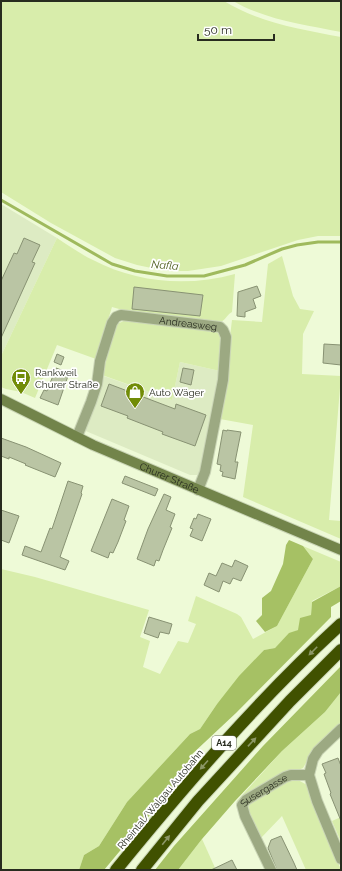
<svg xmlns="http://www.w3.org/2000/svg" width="342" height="871" viewBox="0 0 342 871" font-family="Raleway,sans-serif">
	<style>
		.built { fill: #ddebc3 }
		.green { fill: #d8edab }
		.forest { fill: #a6c164 }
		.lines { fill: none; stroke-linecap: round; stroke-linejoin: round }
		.stream { stroke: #9fba5d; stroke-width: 3 }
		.building { fill: #bac5a4; stroke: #889273 }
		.street-casing { stroke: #cad5b6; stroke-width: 12 }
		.secondary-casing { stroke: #cad5b6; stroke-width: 12 }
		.highway-casing { stroke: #cad5b6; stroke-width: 14 }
		.street { stroke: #9ca982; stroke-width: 10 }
		.secondary { stroke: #72844a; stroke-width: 10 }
		.highway { stroke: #405100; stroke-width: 12 }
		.oneway { fill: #8c9766 }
		.labels { text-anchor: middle; stroke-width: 3.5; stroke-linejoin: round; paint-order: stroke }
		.shield { fill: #fff; stroke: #686b62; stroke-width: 1 }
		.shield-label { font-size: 9px; font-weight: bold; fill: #282c1f }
		.street-label { font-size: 10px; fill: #282c1f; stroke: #fff }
		.poi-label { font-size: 10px; fill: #282c1f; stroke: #fff; text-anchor: start }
		.water-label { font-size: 11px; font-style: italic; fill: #4c5c1b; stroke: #fff }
	</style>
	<rect width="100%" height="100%" fill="#eefad7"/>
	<g class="built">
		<polygon points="1,204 57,238 1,356"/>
		<polygon points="180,362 220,371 202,469 197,475 190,475 81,429 98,374 172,400"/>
	</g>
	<g class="green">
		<path d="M1,1H224C260,23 300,29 341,37V236H318L298,240L221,266L188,271H166L137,265L115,258L51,223L1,192Z"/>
		<path d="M233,1H341V32C305,25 266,20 233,1Z"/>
		<path d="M57,238C68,245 80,254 93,260C137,283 188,287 235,274L232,312C226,315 226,321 219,322L137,314L112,307L96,359L57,345L35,398L21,392L6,389L1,387V356Z"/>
		<polygon points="282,256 293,296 300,309 314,311 303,334 302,374 341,376 329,520 341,521 341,539 243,497 253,425 220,419 232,320 262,322 268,264"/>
		<polygon points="126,320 218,332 222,337 220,371 180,362 172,400 102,375 104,361 117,324"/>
		<polygon points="303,546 341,562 341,586 312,601 311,615 298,630 289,634 275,648 264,650 217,704 200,729 190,734 127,802 99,846 84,855 79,870 1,870 1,569 35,577 149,610 140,637 150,641 143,667 160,674 178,641 188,643 196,624 188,621 196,596 237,614 241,617 253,639 277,626 313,559"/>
		<polygon points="341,692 341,724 326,736 310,756 303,768 296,771 288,771 236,802 282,751 325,712"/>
		<path d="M289,779L298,780L307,785L341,870H306L282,816L260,839C255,829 244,814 248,803Z"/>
		<polygon points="341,817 341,842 332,821"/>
		<polygon points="202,839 216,870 178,870"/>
	</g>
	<g class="forest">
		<polygon points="289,540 303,546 313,559 277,626 265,632 256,621 262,615 262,598 271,591 283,564 286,545"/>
		<polygon points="341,586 341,601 331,607 331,617 236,713 189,757 194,762 104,870 79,870 84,855 99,846 127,802 190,734 200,729 217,704 239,676 264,650 275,648 289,633 298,630 300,618 311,615 312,602"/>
		<polygon points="341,666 341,692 325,712 282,751 235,801 202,839 178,870 155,870 174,846 263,746"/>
	</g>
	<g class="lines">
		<polyline class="stream" points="1,200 112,264 135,271 167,276 204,276 245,265 282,249 297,245 318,242 341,242"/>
	</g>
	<g class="building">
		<polygon points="24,238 40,245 32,262 35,263 1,338 1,281 14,253 17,254"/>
		<polygon points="257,286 261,296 253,299 256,308 245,312 245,317 237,316 238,292"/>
		<polygon points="134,287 203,295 200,316 132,309"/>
		<polygon points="324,344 341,345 341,365 323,363"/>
		<polygon points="57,354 64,357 61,365 54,362"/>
		<polygon points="56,368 69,373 58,405 40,398 44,390 47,391"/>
		<polygon points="183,368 194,370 191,385 180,382"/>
		<polygon points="109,384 175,409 176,404 206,415 195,446 162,434 163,432 127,418 128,416 101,406"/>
		<polygon points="223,430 227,431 227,430 241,432 235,462 238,462 235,479 222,476 223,472 220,471 221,465 217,464"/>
		<polygon points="1,438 26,447 61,463 55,477 25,465 26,464 9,457 9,459 1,456"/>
		<polygon points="125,476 158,489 155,496 122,483"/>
		<polygon points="68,481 83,486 81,493 82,494 60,557 69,561 65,570 22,555 25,546 41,552 50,528 52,529"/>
		<polygon points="164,494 171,497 166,510 175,514 170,527 172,528 163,550 159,561 156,560 154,566 137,559 148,529"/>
		<polygon points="112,499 129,506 124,520 126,521 118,542 113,553 110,552 108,558 91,551"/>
		<polygon points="1,510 19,516 9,543 1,540"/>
		<polygon points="198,514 211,519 202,541 190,536 193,529 190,528 194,518 196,519"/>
		<polygon points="235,560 248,566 241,581 233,578 230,584 223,581 219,592 204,585 209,573 216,576 222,563 232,567"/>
		<polygon points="149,617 172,624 169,634 160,632 158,638 144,633"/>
		<polygon points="338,758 341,766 341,821 330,794 331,793 324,774 326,773 322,764"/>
		<polygon points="281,836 294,863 297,870 277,870 268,848 271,840"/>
		<polygon points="232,860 237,870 211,870"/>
	</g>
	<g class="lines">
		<g class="street-casing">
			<g id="street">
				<path id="s1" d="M77,437L91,402L97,384L100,361L112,323L116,317L121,315L220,327L223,330L226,337L223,380L205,472L198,490"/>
				<polyline points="341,729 318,751 313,759 309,775 317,801 341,859"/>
				<path id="s2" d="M271,870L245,816L242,805L246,800L285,777L291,775H309"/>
			</g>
		</g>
		<g class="secondary-casing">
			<g id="secondary">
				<path id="s3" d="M1,399L93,445L341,550"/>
			</g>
		</g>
		<g class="highway-casing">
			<g id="highway">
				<path d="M116,870C186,784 259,699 341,624"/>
				<polyline points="142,870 198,801 290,701 341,650"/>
			</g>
		</g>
		<use href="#street" class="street"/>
		<use href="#secondary" class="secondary"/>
		<use href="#highway" class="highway"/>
	</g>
	<defs><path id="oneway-solid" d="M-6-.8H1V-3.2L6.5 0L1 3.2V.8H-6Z"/></defs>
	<g class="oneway">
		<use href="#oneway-solid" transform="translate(313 651) rotate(135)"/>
		<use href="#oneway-solid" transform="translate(252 742) rotate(-47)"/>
		<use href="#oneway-solid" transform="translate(204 765) rotate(132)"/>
		<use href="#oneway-solid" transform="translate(166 840) rotate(-51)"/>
	</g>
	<defs>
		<g id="bus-pin" transform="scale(1)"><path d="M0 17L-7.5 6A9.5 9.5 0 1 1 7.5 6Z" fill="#718c07" stroke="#fff"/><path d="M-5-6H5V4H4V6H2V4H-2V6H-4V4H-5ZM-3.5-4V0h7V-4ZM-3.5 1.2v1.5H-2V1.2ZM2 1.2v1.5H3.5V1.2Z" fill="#fff"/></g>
		<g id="shop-pin" transform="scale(1)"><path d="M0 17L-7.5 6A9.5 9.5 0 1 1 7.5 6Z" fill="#718c07" stroke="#fff"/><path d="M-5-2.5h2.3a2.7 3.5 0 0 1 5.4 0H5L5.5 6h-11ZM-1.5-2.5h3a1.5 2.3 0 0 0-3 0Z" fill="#fff"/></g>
	</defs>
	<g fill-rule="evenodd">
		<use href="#bus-pin" x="21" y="378"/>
		<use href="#shop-pin" x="135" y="392"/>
	</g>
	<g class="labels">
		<rect class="shield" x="212" y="736" width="24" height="14" rx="3"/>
		<g class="shield-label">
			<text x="224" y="746">A14</text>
		</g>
		<g class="street-label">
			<text dy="4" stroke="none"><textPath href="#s1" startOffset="200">Andreasweg</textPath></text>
			<text dy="4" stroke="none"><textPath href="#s3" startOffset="186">Churer Straße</textPath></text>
			<text dy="4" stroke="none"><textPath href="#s2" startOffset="98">Susergasse</textPath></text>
			<text transform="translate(160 799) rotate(-50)" y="4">Rheintal/Walgau Autobahn</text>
		</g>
		<g class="poi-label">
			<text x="35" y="376">Rankweil<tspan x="35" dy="12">Churer Straße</tspan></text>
			<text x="149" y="396">Auto Wäger</text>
		</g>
		<g class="water-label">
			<text transform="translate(165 265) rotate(4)" y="4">Nafla</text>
		</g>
	</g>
	<rect width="342" height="871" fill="none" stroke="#282c1f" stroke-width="4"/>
	<path d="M198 34v6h76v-6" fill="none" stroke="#282c1f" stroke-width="2"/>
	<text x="204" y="34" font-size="12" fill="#282c1f" stroke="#ffffff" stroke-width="3" paint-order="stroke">50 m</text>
</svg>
